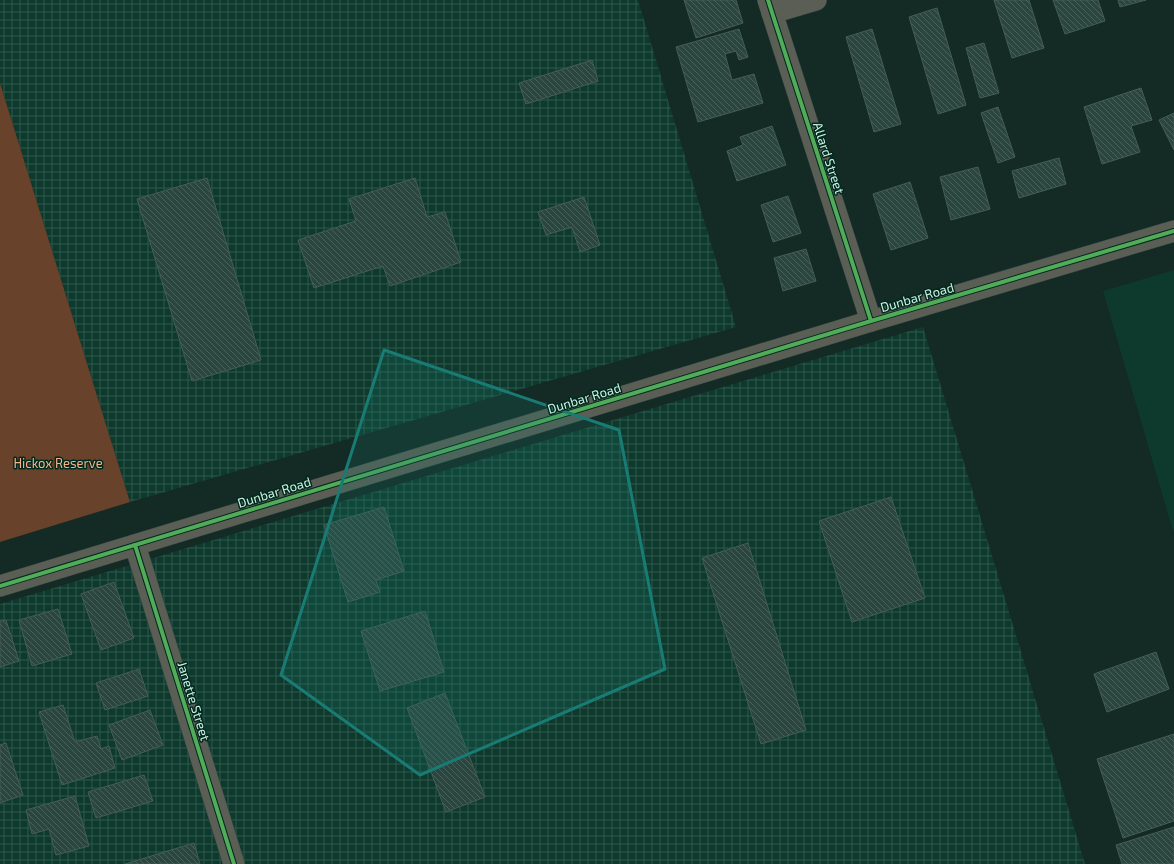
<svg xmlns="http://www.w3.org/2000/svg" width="1174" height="864" viewBox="0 0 1174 864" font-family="'Exo 2',sans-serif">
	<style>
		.built { fill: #0e3a2e }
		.industrial { fill: url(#industrial-grid) }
		.green { fill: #68422a }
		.building { fill: url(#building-back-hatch); stroke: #455d56 }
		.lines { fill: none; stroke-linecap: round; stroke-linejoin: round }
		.street-casing { stroke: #334842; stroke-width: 22 }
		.street { stroke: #5a5e54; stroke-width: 21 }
		.cycleway-casing { stroke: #00291e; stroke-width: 6 }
		.cycleway { stroke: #51ab58; stroke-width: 4 }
		.marked { fill: #197c74; fill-opacity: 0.2; stroke: #197c74; stroke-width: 3; stroke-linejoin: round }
		.labels { text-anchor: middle; stroke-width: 3; stroke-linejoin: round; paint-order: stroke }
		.street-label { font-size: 13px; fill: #cef2e4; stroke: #00291e }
		.park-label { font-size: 13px; fill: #f7b28b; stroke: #00291e }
	</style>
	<defs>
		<pattern id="industrial-grid" width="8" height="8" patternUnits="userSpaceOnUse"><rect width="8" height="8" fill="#0e3a2e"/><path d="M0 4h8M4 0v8" fill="none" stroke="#30574c"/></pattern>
		<pattern id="building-back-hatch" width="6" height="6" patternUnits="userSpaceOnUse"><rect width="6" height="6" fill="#2b463f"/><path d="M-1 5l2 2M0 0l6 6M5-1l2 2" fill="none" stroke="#49615b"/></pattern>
	</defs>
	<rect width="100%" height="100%" fill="#142a24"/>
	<polygon class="built" points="1174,270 1174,530 1173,531 1103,291"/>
	<g class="industrial">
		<polygon points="0,0 638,0 736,327 130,502 0,83"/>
		<polygon points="923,327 1085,864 0,864 0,604"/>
	</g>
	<polygon class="green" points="0,83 130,502 0,542"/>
	<g class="building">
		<polygon points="684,0 736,0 743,23 696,38"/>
		<polygon points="994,0 1029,0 1044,48 1012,58"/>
		<polygon points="1053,0 1098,0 1105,21 1065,34"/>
		<polygon points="1118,0 1146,0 1120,7"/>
		<polygon points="937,8 966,105 938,114 909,17"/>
		<polygon points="739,29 748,57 739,60 736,51 725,54 732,80 754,74 763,103 698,122 676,47"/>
		<polygon points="872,29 901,124 874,132 846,37"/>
		<polygon points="984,43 999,93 980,98 966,48"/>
		<polygon points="592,60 598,81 526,104 519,83"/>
		<polygon points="1141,88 1152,120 1131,126 1140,152 1102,164 1084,107"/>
		<polygon points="998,107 1015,157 998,163 981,113"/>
		<polygon points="1174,113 1174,150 1159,120"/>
		<polygon points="772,126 786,165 737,181 727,151 743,145 740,137"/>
		<polygon points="1059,158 1066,184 1019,198 1012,171"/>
		<polygon points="978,167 990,209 951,220 940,177"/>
		<polygon points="207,178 261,360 192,381 137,199"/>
		<polygon points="415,178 427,217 445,212 461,262 390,286 383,266 314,288 298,240 356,221 349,199"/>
		<polygon points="910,182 928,238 891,250 873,194"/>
		<polygon points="788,196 801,233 773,242 761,205"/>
		<polygon points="584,197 600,245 580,252 572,227 546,235 538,212"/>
		<polygon points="806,249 816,281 783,291 774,258"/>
		<polygon points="891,497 925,598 852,622 819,521"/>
		<polygon points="384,507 404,571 376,580 380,592 348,602 324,525"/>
		<polygon points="748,543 806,730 761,744 702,558"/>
		<polygon points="114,582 134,638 101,650 81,594"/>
		<polygon points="58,609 72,654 32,666 19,620"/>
		<polygon points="425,611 444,672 380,691 361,631"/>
		<polygon points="6,620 19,661 0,667 0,621"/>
		<polygon points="1156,652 1169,689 1107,712 1094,674"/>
		<polygon points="139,669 148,696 105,710 96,683"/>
		<polygon points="445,693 485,797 446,812 407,708"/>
		<polygon points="63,705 75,742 97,736 101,749 109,746 115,768 62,785 39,712"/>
		<polygon points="150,710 163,745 122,760 109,725"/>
		<polygon points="1174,734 1174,821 1123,838 1097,759"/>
		<polygon points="6,743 23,795 0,803 0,745"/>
		<polygon points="144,775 153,801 96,818 88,792"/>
		<polygon points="75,796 89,846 56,855 49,829 32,834 26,810"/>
		<polygon points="1174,827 1174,864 1122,864 1116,845"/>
		<polygon points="194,843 200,864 125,864"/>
	</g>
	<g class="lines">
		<g class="street-casing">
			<g id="street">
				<polyline points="768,0 871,321"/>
				<polyline points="772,13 816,0"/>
				<polyline points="135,545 234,864"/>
				<polyline points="0,586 871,321 1174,231"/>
			</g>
		</g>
		<use href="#street" class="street"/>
		<g class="cycleway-casing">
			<g id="cycleway">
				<polyline points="768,0 871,321"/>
				<polyline points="135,545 234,864"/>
				<polyline points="0,586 871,321 1174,231"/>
			</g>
		</g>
		<use href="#cycleway" class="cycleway"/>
	</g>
	<path class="marked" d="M384,350L619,430L665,669L420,775L281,675Z"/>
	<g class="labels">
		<g class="street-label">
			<text transform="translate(829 158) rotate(72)" y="5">Allard Street</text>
			<text transform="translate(917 297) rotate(-16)" y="5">Dunbar Road</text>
			<text transform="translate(584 398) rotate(-17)" y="5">Dunbar Road</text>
			<text transform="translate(274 492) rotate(-17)" y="5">Dunbar Road</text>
			<text transform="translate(194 701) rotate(73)" y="5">Janette Street</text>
		</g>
		<g class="park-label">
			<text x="58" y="468">Hickox Reserve</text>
		</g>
	</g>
</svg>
